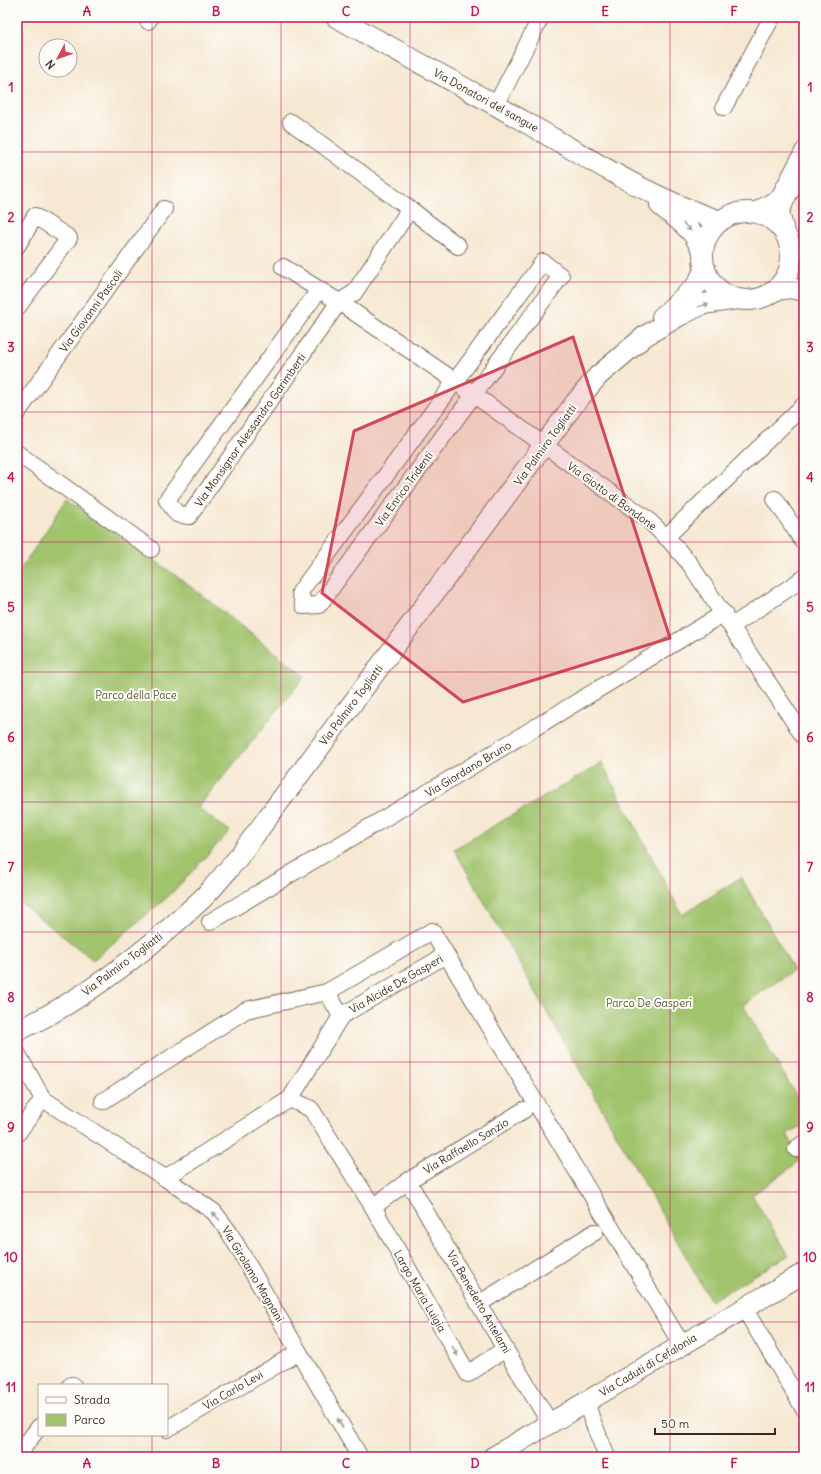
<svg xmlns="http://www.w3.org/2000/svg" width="821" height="1474" viewBox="0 0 821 1474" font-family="Delius,sans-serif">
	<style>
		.green { fill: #a0c36c; stroke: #6e7645 }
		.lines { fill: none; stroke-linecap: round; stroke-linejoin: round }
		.minor-casing { stroke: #7c6c5d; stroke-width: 18 }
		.tertiary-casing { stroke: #7c6c5d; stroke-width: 22 }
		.minor { stroke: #fff; stroke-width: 16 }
		.tertiary { stroke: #fff; stroke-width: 20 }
		.oneway { fill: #a79f9a }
		.marked { fill: #d1495b; fill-opacity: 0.2; stroke: #d1495b; stroke-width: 3; stroke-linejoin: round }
		.grid { fill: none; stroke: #c2185b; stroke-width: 1; stroke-opacity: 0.55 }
		.labels { text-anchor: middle; stroke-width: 4; stroke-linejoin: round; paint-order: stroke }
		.street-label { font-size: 11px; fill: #3b2a1e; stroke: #fdfcf7 }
		.park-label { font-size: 11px; fill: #595835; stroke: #fdfcf7 }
		.neatline { fill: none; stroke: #c2185b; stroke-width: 1.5 }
		.grid-label { font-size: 13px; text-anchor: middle; font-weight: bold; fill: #c2185b }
	</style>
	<rect width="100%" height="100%" fill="#fdfcf7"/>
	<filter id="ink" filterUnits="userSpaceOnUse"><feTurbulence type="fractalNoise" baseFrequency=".025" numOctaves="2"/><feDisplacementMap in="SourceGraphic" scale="8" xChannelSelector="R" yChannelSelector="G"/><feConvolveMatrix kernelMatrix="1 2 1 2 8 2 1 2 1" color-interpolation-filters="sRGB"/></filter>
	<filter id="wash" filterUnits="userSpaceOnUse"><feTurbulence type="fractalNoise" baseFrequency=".012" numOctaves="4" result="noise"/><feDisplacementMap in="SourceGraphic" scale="16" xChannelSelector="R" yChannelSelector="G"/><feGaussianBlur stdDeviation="0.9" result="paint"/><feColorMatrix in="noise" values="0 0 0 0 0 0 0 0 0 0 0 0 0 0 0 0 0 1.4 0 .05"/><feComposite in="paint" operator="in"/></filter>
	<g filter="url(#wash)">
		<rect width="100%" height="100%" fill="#f6e8d2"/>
		<g class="green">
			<polygon points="67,499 181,579 305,676 198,808 230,831 170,895 93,960 17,900 17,575"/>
			<polygon points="602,763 682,915 741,877 794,970 743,1005 804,1109 804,1125 787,1133 800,1161 752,1195 789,1255 711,1301 454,849"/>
		</g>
	</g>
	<g filter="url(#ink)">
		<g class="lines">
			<g class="minor-casing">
				<g id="minor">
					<polyline points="148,21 150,17"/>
					<polyline points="496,105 541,17"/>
					<polyline points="724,107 772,17"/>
					<polyline points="291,122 410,209 458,246"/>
					<polyline points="753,212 779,197 804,150"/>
					<polyline points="788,239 781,212 788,196 800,176 804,178"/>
					<polyline points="17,246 35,216 69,238 17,308"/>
					<polygon points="543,262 561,276 319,605 304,606 300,592"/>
					<polyline points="283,267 339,302 455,381 647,519 670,541 690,564 804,737"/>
					<polyline points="319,290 167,500 177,514 189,516 339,302 354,293 410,209"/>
					<polyline points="17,413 164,209"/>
					<polyline points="17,453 151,549"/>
					<polyline points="775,499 804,543"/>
					<polyline points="666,537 804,405"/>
					<polyline points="732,626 804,578"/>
					<polyline points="210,922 432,790 724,613"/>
					<polyline points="327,992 432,931 682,1345"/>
					<polyline points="17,1053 43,1099 165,1178 214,1212 229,1232 360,1457"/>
					<polyline points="290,1099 311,1109 373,1207 468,1374 505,1349"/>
					<polyline points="103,1101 246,1010 327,992 341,1016"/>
					<polyline points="17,1134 43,1099"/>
					<polyline points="796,1149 804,1143"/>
					<polyline points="165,1178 290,1099 341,1016 446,955"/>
					<polyline points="408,1181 505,1349 550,1423"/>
					<polyline points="373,1207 408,1181 524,1110"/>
					<polyline points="480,1303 595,1232"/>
					<polyline points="744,1308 804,1409"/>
					<polyline points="71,1385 73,1385"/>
					<polyline points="586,1401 591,1417 607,1457"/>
					<polyline points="167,1429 299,1352"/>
					<polyline points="17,1456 39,1427"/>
				</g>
			</g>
			<g class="tertiary-casing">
				<g id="tertiary">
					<path d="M336,17C399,52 463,86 525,122C588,158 650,198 720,221"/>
					<polyline points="660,205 682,223 693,234 703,251"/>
					<circle cx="747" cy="256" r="44"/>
					<polyline points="776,290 790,288 804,291"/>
					<polyline points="662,317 697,285 705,268"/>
					<path d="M17,1031C84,1000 150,948 203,898C215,886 226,872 237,859L575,403L598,376L645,336L679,316L703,304L738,299"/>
					<polyline points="493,1457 804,1273"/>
				</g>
			</g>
			<use href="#minor" class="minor"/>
			<use href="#tertiary" class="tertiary"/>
		</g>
		<defs><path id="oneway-solid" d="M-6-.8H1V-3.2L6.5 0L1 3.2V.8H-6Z"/></defs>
		<g class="oneway">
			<use href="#oneway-solid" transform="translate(687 227) rotate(45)"/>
			<use href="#oneway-solid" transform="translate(704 305) rotate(-16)"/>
			<use href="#oneway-solid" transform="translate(216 1216) rotate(-131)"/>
			<use href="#oneway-solid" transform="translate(455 1351) rotate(60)"/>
			<use href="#oneway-solid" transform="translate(340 1423) rotate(-120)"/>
		</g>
	</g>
	<path class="marked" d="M573,337L670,638L463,702L322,593L354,431Z"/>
	<path class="grid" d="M152,17V1385M281,17V1457M410,17V1457M540,17V1457M670,17V1457M17,152H804M17,282H804M17,412H804M17,542H804M17,672H804M17,802H804M17,932H804M17,1062H804M17,1192H804M17,1322H804M152,1435V1457"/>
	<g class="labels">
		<g class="street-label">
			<text transform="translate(486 100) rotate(29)" y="4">Via Donatori del sangue</text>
			<text transform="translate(91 311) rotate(-54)" y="4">Via Giovanni Pascoli</text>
			<text transform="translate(250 430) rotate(-55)" y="4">Via Monsignor Alessandro Garimberti</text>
			<text transform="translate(545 445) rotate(-54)" y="4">Via Palmiro Togliatti</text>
			<text transform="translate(404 489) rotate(-54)" y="4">Via Enrico Tridenti</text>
			<text transform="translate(612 496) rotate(36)" y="4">Via Giotto di Bondone</text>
			<text transform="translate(351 705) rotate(-53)" y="4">Via Palmiro Togliatti</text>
			<text transform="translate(468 769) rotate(-31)" y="4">Via Giordano Bruno</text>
			<text transform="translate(122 964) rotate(-37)" y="4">Via Palmiro Togliatti</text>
			<text transform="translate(396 984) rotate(-30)" y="4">Via Alcide De Gasperi</text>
			<text transform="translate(466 1146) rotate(-31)" y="4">Via Raffaello Sanzio</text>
			<text transform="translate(253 1274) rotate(59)" y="4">Via Girolamo Magnani</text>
			<text transform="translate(420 1291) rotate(60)" y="4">Largo Maria Luigia</text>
			<text transform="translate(479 1302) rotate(60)" y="4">Via Benedetto Antelami</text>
			<text transform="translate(648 1365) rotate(-31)" y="4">Via Caduti di Cefalonia</text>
			<text transform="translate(233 1390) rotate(-30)" y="4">Via Carlo Levi</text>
		</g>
		<g class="park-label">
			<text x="136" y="699">Parco della Pace</text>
			<text x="649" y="1007">Parco De Gasperi</text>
		</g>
	</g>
	<rect width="821" height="1474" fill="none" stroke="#fdfcf7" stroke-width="44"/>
	<rect x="38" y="1384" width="130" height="52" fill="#fdfcf7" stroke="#afa8a0"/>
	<rect x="46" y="1397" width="20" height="6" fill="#ffffff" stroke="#afa8a0"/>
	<text x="74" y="1404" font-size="12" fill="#3b2a1e">Strada</text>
	<rect x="46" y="1414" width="20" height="12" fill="#a0c36c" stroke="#afa8a0"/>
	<text x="74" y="1424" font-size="12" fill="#3b2a1e">Parco</text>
	<g transform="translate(58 58) rotate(229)"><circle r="19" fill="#fdfcf7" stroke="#afa8a0"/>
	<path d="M0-3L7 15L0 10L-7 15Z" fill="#d1495b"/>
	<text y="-6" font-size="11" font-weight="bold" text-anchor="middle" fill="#3b2a1e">N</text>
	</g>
	<path d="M655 1428v6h120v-6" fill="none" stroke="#3b2a1e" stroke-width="2"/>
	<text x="661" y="1428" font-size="12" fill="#3b2a1e" stroke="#fdfcf7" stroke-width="3" paint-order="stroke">50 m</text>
	<rect x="22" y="22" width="777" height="1430" class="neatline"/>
	<g class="grid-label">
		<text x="87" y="16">A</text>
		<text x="216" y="16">B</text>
		<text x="346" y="16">C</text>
		<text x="475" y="16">D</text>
		<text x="605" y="16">E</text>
		<text x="734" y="16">F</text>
		<text x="11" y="92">1</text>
		<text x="810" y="92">1</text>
		<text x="11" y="222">2</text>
		<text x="810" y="222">2</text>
		<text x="11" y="352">3</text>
		<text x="810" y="352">3</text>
		<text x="11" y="482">4</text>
		<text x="810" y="482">4</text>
		<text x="11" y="612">5</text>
		<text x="810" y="612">5</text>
		<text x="11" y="742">6</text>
		<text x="810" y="742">6</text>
		<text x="11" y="872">7</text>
		<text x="810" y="872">7</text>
		<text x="11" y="1002">8</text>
		<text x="810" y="1002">8</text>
		<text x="11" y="1132">9</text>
		<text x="810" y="1132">9</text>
		<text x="11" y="1262">10</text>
		<text x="810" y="1262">10</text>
		<text x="11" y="1392">11</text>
		<text x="810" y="1392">11</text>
		<text x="87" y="1468">A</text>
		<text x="216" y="1468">B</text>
		<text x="346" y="1468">C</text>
		<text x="475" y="1468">D</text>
		<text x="605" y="1468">E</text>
		<text x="734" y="1468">F</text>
	</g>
</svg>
